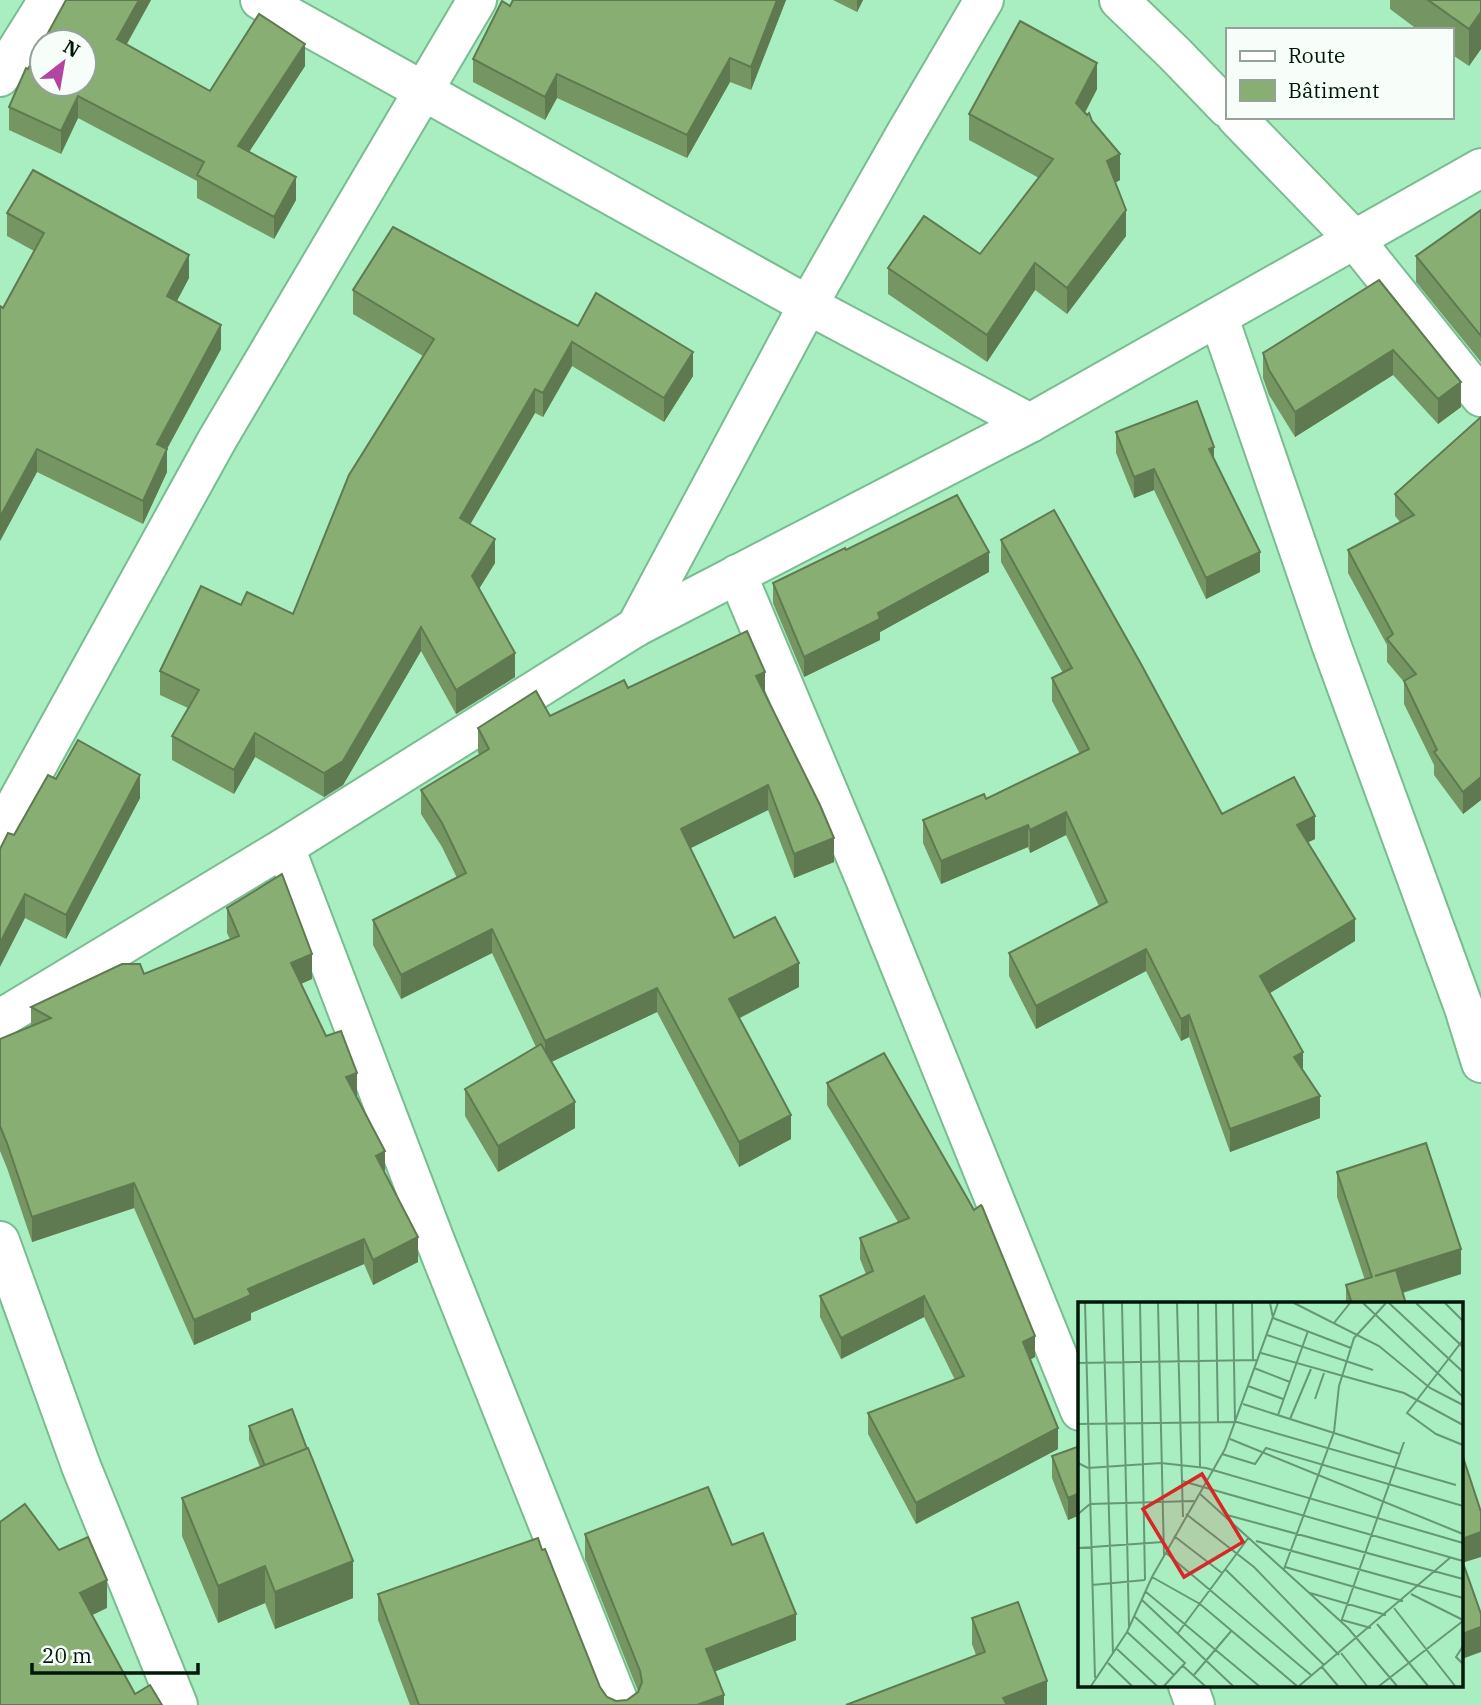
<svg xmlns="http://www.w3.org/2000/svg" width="1481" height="1705" viewBox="0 0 1481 1705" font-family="'IBM Plex Serif',serif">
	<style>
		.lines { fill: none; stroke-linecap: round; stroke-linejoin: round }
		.street-casing { stroke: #79bc90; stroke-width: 42 }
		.secondary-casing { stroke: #79bc90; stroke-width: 42 }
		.street { stroke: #fff; stroke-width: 38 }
		.secondary { stroke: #fff; stroke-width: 38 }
		.wall { fill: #759663 }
		.shaded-wall { fill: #5f7a50 }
		.building { fill: #88ae73; stroke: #5f7a50; stroke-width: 2 }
		.inset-road { fill: none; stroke: #659877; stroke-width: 2 }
		.view { fill: #d62828; fill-opacity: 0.15; stroke: #d62828; stroke-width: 3.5 }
		.inset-edge { fill: none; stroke: #001809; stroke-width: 3.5 }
	</style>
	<rect width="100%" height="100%" fill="#a9eec0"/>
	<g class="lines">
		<g class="street-casing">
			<g id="street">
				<polyline points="260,0 808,305 1030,423"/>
				<polyline points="1119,0 1175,54 1227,108"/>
				<polyline points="0,77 48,0"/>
				<polyline points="1236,117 1354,239 1481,397"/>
				<polyline points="1219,318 1331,644 1464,1008 1481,1063"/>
				<polyline points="737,574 865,879 1080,1411"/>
				<polyline points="636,627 808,305 906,133 984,0"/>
				<polyline points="0,833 217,440 477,0"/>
				<polyline points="285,847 436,1243 620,1705"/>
				<polyline points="0,1241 81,1466 178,1705"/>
				<polyline points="1188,1686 1195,1705"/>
			</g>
		</g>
		<g class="secondary-casing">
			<polyline id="secondary" points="0,1019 285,847 636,627 1030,423 1481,168"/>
		</g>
		<use href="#street" class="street"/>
		<use href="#secondary" class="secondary"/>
	</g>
	<g class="wall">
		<polygon points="151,0 127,44 210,91 305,66 249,152 296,200 274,239 197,198 197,181 78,118 61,154 9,130 9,107 28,69"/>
		<polygon points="786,0 751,90 730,82 687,158 557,98 545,120 473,82 473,59 510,6"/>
		<polygon points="833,0 863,0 857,12"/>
		<polygon points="1390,0 1481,0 1481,49 1469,66 1451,54 1451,30 1418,30 1390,9"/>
		<polygon points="1097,89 1085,113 1092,121 1120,180 1115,183 1126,236 1067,314 1035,290 987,362 888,294 888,268 980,254 1039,178 969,140 969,114"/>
		<polygon points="1481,210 1481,362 1416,282 1416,256"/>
		<polygon points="7,213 189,278 177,301 221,349 167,449 167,472 143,524 37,472 0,541 0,306 3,308 34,251 7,236"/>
		<polygon points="1379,280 1461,407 1438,424 1393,375 1295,437 1269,395 1263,378 1263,353"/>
		<polygon points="353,290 578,326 693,376 664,422 572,366 543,417 535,413 470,524 495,563 479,589 515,677 456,714 421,651 343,785 324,797 255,757 234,794 172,760 172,736 188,708 160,695 160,671 241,605 293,614 423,356 353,314"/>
		<polygon points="1481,417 1481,800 1463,814 1434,775 1434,765 1404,704 1404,682 1387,662 1387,645 1348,573 1348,550 1400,522 1395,516 1395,494"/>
		<polygon points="1116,432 1214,460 1260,572 1206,599 1154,490 1134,498 1116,453"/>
		<polygon points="1001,540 1222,814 1315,839 1308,842 1355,941 1270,993 1303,1070 1320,1118 1230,1152 1189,1037 1181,1041 1146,971 1036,1029 1009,976 1009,953 1099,906 1066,835 1030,853 1028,847 941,884 923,843 923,820 986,799 1080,754 1052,701 1052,678 1063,673 1001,562"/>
		<polygon points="989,572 880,632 880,640 804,677 773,603 773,583"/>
		<polygon points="628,688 765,693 834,862 794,878 768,810 690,848 734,938 799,987 740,1018 791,1139 739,1167 657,1012 551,1062 575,1128 498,1172 465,1116 465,1089 536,1047 492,953 401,999 373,945 373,920 457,878 442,847 421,814 421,790 479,755 478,752 478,728 550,716"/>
		<polygon points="56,779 140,798 66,939 25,918 14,835"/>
		<polygon points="227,908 312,979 301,984 357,1098 418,1262 373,1285 364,1264 251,1313 251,1320 194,1345 134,1208 32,1242 7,1168 0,1151 0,1039 31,1026 31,1007 144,974 230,939 227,933"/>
		<polygon points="827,1083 1035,1357 1030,1360 1058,1449 916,1524 868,1434 868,1413 955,1380 924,1317 841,1359 820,1317 820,1296 866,1274 860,1259 860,1238 898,1222 827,1105"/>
		<polygon points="1337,1172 1461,1274 1403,1293 1406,1304 1346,1304 1346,1285 1365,1280 1337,1197"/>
		<polygon points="249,1426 353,1598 275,1629 265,1603 218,1623 182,1536 182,1498 260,1467 249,1440"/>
		<polygon points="1080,1446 1080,1515 1068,1520 1052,1478 1052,1456"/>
		<polygon points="585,1534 732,1545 796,1640 715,1671 724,1705 410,1705 378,1620 378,1594 542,1550 600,1687 607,1697 616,1701 627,1700 638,1692 638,1691 585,1559"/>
		<polygon points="972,1618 1047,1705 976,1655 972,1644"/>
	</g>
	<g class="shaded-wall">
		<polygon points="139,0 151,0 117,61 117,39"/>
		<polygon points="777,0 786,0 751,90 751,67"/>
		<polygon points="857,0 863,0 857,12"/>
		<polygon points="1481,12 1481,49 1469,66 1469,29"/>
		<polygon points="305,44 305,66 238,169 238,146"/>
		<polygon points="730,58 730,82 687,158 687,135"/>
		<polygon points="1097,63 1097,89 1076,129 1076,103"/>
		<polygon points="557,74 557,98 545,120 545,97"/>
		<polygon points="78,96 78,118 61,154 61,131"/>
		<polygon points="1120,154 1120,180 1107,187 1107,161"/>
		<polygon points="296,177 296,200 274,239 274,217"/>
		<polygon points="1126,210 1126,236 1067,314 1067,288"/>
		<polygon points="189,255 189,278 167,319 167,296"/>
		<polygon points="1035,263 1035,290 987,362 987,335"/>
		<polygon points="221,325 221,349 157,467 157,444"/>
		<polygon points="572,342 572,366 543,417 543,393"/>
		<polygon points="1393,350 1393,375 1295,437 1295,412"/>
		<polygon points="693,352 693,376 664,422 664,398"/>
		<polygon points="1461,382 1461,407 1438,424 1438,399"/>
		<polygon points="535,389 535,413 460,542 460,518"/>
		<polygon points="1214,447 1214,468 1209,449"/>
		<polygon points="37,449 37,472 0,541 0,517"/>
		<polygon points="167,449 167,472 143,524 143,501"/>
		<polygon points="1154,469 1154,490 1134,498 1134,477"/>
		<polygon points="495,539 495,563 472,600 472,576"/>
		<polygon points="989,552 989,572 880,632 880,640 804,677 804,657 878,613"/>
		<polygon points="1260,552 1260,572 1206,599 1206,578"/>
		<polygon points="421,627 421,651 343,785 324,797 324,773"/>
		<polygon points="515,653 515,677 456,714 456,690"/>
		<polygon points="765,672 765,696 756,676"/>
		<polygon points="255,733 255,757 234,794 234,770"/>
		<polygon points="140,775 140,798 66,939 66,915"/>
		<polygon points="1481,777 1481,800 1463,814 1463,792"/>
		<polygon points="768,785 768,810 681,853 681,829"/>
		<polygon points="1066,812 1066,835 1030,853 1030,830"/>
		<polygon points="1315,816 1315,839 1297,848 1297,825"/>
		<polygon points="1028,825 1028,847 941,884 941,861"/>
		<polygon points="834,838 834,862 794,878 794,854"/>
		<polygon points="25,894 25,918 0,967 0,943"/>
		<polygon points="1355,919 1355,941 1260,999 1260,976"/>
		<polygon points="492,929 492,953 401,999 401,975"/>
		<polygon points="1146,949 1146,971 1036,1029 1036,1006"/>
		<polygon points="312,954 312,979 291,988 291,963"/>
		<polygon points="799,963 799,987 729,1023 729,999"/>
		<polygon points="657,988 657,1012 545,1065 545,1041"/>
		<polygon points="1189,1015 1189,1037 1181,1041 1181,1019"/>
		<polygon points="1303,1052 1303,1075 1294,1057"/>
		<polygon points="357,1073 357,1098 346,1077"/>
		<polygon points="1320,1096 1320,1118 1230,1152 1230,1129"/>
		<polygon points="575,1102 575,1128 498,1172 498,1146"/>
		<polygon points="791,1115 791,1139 739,1167 739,1142"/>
		<polygon points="385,1151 385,1176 376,1156"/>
		<polygon points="134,1183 134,1208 32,1242 32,1217"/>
		<polygon points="418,1237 418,1262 373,1285 373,1260"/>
		<polygon points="364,1239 364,1264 251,1313 251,1320 194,1345 194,1320 248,1289"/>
		<polygon points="1461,1249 1461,1274 1375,1301 1375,1276"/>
		<polygon points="924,1296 924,1317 841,1359 841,1338"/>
		<polygon points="1035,1336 1035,1357 1023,1363 1023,1342"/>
		<polygon points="1058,1428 1058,1449 916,1524 916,1503"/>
		<polygon points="1080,1493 1080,1515 1068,1520 1068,1498"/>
		<polygon points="1481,1532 1481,1557 1462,1563 1462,1539"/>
		<polygon points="353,1561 353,1598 275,1629 275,1592"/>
		<polygon points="265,1566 265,1603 218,1623 218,1586"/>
		<polygon points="107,1580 107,1608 80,1621 80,1593"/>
		<polygon points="796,1614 796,1640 706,1675 706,1649"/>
		<polygon points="1481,1627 1481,1652 1462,1659 1462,1634"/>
		<polygon points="1047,1681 1047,1705 1003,1705 1003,1698"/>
		<polygon points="724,1695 724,1705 697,1705"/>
	</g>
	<g class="building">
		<polygon points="66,0 139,0 117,39 210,91 259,14 305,44 238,146 296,177 274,217 197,175 204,162 78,96 61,131 9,107 26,68 28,69 42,44 42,84 84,84 84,42 43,42"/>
		<polygon points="513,0 777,0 751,67 730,58 687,135 557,74 545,97 473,59 502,1 510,6"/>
		<polygon points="1428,0 1481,0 1481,12 1469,29"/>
		<polygon points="1020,21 1097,63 1076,103 1087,115 1089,113 1092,121 1120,154 1107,161 1126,210 1067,288 1035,263 987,335 888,268 924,216 980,254 1053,159 969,114"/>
		<polygon points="33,170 189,255 167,296 221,325 157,444 167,449 143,501 37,449 0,517 0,306 3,308 44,233 7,213"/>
		<polygon points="1481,210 1481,336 1416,256"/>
		<polygon points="393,227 578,326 596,293 693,352 664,398 572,342 543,393 535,389 460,518 495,539 472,576 515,653 456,690 421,627 343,761 324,773 255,733 234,770 172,736 199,690 160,671 201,586 241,605 247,592 293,614 349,475 434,339 353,290"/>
		<polygon points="1379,280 1461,382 1438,399 1393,350 1295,412 1269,370 1263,353"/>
		<polygon points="1197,401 1214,447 1209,449 1260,552 1206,578 1154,469 1134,477 1116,432"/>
		<polygon points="1481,417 1481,777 1463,792 1434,752 1437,750 1404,681 1416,674 1387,639 1393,634 1348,550 1414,515 1395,494"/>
		<polygon points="957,495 989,552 878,613 880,619 804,657 773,583 845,548 846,550"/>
		<polygon points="1054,510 1141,664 1222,814 1294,777 1315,816 1297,825 1355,919 1260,976 1303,1052 1294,1057 1320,1096 1230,1129 1189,1015 1181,1019 1146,949 1036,1006 1009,953 1107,902 1066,812 1030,830 1028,825 941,861 923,820 984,794 986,799 1089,749 1052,678 1072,668 1001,540"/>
		<polygon points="747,631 765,672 756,676 820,805 834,838 794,854 768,785 681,829 734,938 775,917 799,963 729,999 791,1115 739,1142 657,988 545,1041 492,929 401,975 373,920 466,873 442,823 421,790 489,749 478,728 536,691 550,716 624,680 628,688"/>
		<polygon points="78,740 140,775 66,915 25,894 0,943 0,849 8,833 14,835 48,775 56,779"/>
		<polygon points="282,874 312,954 291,963 326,1036 341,1031 357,1073 346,1077 385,1151 376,1156 418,1237 373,1260 364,1239 248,1289 251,1295 194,1320 134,1183 32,1217 7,1143 0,1126 0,1039 51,1018 31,1007 122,964 140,964 144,974 239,936 227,908"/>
		<polygon points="541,1044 575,1102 498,1146 465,1089"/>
		<polygon points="884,1053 974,1210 981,1205 982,1206 1035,1336 1023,1342 1058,1428 916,1503 868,1413 964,1376 924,1296 841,1338 820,1296 873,1271 860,1238 909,1218 827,1083"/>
		<polygon points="1426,1143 1461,1249 1375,1276 1396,1270 1406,1304 1352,1304 1346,1285 1372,1277 1337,1172"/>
		<polygon points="292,1409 307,1449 265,1466 249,1426"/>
		<polygon points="1080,1446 1080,1493 1068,1498 1052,1456"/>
		<polygon points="308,1448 353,1561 275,1592 265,1566 218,1586 182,1498"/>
		<polygon points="1462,1454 1481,1512 1481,1532 1462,1539"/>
		<polygon points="708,1487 732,1545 763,1533 796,1614 706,1649 724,1695 697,1705 419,1705 378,1594 538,1538 542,1550 545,1549 600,1687 607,1697 616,1701 627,1700 638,1692 642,1682 640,1671 585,1534"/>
		<polygon points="25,1504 59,1550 88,1537 107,1580 80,1593 135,1694 150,1685 162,1705 0,1705 0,1522"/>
		<polygon points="1462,1560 1481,1614 1481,1627 1462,1634"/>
		<polygon points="1018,1602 1047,1681 1003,1698 1007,1705 846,1705 985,1652 972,1618"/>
	</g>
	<g transform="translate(1078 1302)">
		<rect width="385" height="385" fill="#a9eec0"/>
		<path class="inset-road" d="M7,1L17,376M25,1L35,352M44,1L51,325M62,1L67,278M80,1L86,254M99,1L105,215M120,1L122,165M138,1L140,120M155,1L157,120M174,1L175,59M192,1L195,16L273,46M216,1L301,44L352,86L385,103M285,1L385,95M311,1L385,70M338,1L385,45M367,1L385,19M256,21L272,1M189,33L295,68M385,38L329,111L358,132L385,143M183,51L326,91L385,123M0,61L180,58M176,66L212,80M170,84L205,97M237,97L246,71M165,102L322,152M200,113L230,29M212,117L233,67M0,122L159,120L378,183M152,137L385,232M144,152L177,162L188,146L385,204M0,161L10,166L83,161L128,166L385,241M104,179L385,259M121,191L270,326L319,384M0,212L12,202L116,199M108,212L176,265L261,353M149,213L385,277M96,234L144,271M178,239L385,296M0,246L85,240M88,251L233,373M207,265L325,299M147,267L246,363M206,267L256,130L261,84L276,36L308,1M74,275L122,302L219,384M14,283L67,278M68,290L181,384M232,291L308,313M333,292L385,318M64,298L155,384M316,306L377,384M57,315L107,361L86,384M264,318L293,326M263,320L326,140M299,322L350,384M49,330L96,373M100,331L171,235M385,344L378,355L385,362M39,347L79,384M263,351L289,384M30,361L54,384M105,364L127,384M244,365L260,384M115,374L154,328M13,384L49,330L74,275L147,147L200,1M221,384L373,255M301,384L385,319"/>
		<path class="view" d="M124,172L165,240L106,275L65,207Z"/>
		<rect width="385" height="385" class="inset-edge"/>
	</g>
	<rect x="1226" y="28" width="228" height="91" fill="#f7fef9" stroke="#94a299" stroke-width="2"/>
	<rect x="1240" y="51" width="35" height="10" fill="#ffffff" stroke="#94a299" stroke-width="2"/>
	<text x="1288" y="63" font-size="21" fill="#001809">Route</text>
	<rect x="1240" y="80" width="35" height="21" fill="#88ae73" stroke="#94a299" stroke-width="2"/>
	<text x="1288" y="98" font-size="21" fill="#001809">Bâtiment</text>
	<g transform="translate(63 63) rotate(31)"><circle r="33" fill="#f7fef9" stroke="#94a299" stroke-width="2"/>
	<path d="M0-5L12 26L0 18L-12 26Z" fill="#b444a1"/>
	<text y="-10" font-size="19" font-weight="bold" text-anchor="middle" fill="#001809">N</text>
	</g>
	<path d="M32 1663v10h166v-10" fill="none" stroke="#001809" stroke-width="3.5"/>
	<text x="42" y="1663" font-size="21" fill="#001809" stroke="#f7fef9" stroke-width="5" paint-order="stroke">20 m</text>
</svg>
